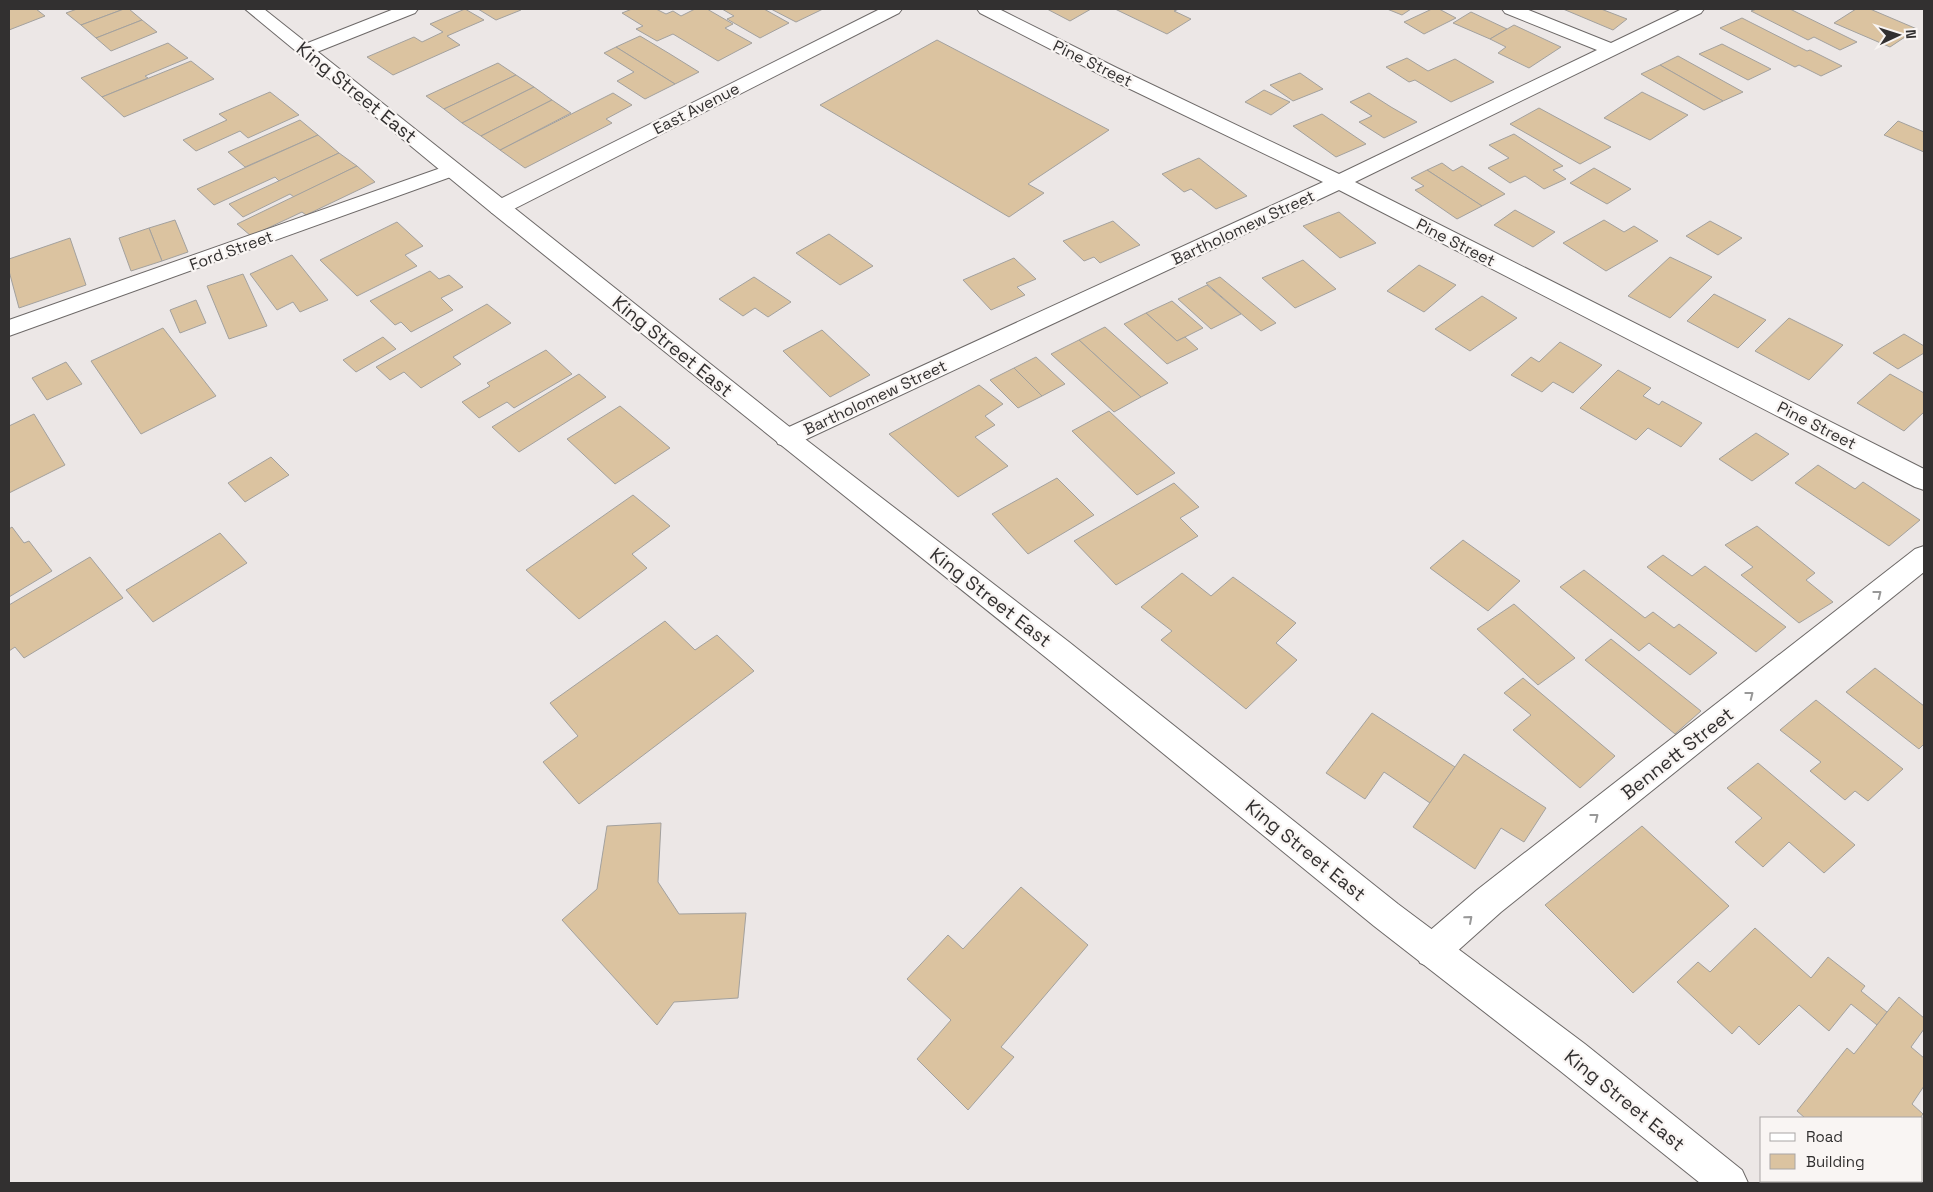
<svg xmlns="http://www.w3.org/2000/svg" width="1933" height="1192" viewBox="0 0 1933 1192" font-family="'Space Grotesk',sans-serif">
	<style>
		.building { fill: #dbc3a0; stroke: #a3a19e }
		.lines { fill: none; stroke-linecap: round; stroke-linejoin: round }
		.minor-casing { stroke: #6d6968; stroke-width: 2 }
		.tertiary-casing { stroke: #6d6968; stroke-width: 2 }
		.primary-casing { stroke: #6d6968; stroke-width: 2 }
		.minor { fill: #fff; fill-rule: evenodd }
		.tertiary { fill: #fff; fill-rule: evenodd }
		.primary { fill: #fff; fill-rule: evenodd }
		.oneway { stroke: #989898 }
		.labels { text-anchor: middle; stroke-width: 4.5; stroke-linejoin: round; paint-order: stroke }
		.far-street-label { font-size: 16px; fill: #323030; stroke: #f9f5f3 }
		.street-label { font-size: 19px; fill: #323030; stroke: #f9f5f3 }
	</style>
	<rect width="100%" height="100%" fill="#ece7e6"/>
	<g class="building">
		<polygon points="9,9 36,9 45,16 9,30"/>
		<polygon points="77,9 124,9 81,25 66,13"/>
		<polygon points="124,9 129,9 142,20 96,38 81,25"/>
		<polygon points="465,9 484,20 447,36 460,45 393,75 367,57 414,37 422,42 443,32 430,24"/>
		<polygon points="478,9 520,9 521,10 496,20"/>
		<polygon points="632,9 656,9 666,14 673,11 681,16 695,9 707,9 733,24 725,28 752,43 718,61 673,34 657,41 636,29 643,26 622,13"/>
		<polygon points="722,9 764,9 789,23 760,38 727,19 734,16"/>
		<polygon points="771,9 823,9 796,22"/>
		<polygon points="1047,9 1091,9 1070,21"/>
		<polygon points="1115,9 1179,9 1174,11 1191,19 1167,34"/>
		<polygon points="1387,9 1411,9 1402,15"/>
		<polygon points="1432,9 1439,9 1456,18 1424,34 1404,22"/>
		<polygon points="1563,9 1601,9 1627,19 1613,30"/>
		<polygon points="1757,9 1790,9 1857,42 1840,50 1814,37 1808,40 1751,11"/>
		<polygon points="1856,9 1870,9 1917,29 1890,47 1834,23"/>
		<polygon points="1471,12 1507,29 1490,39 1453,23"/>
		<polygon points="1742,18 1807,51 1810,50 1842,66 1821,76 1799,65 1795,67 1720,28"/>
		<polygon points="142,20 157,32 111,51 96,38"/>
		<polygon points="1514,25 1561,47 1529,68 1498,53 1506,47 1490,39"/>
		<polygon points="640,36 670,54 699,72 675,84 616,47"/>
		<polygon points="937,40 1109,130 1028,184 1044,193 1009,217 820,105"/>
		<polygon points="168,43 188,58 145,76 148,78 102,97 81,78"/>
		<polygon points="1722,44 1771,69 1748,80 1699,54"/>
		<polygon points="616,47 675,84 645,99 617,81 634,72 604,53"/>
		<polygon points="1678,56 1743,92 1723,101 1660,65"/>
		<polygon points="1407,58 1428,71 1455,59 1494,82 1451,102 1415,80 1409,82 1386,67"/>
		<polygon points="191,61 214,79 124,117 102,97"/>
		<polygon points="498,63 516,75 444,109 426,96"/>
		<polygon points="1660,65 1723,101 1704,110 1641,74"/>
		<polygon points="1300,73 1323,89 1293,101 1270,85"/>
		<polygon points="516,75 534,87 462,123 444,109"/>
		<polygon points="534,87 552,100 481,136 462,123"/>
		<polygon points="1264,90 1290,102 1271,115 1245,102"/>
		<polygon points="270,92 299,115 248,138 240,131 196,151 183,140 227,120 219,114"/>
		<polygon points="1642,92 1688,115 1650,140 1604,118"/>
		<polygon points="613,93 632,105 606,119 612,123 525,168 500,150"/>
		<polygon points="1369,93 1391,107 1417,122 1384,138 1359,122 1372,116 1350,102"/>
		<polygon points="552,100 571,113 500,150 481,136"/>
		<polygon points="1539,108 1611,147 1580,164 1510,124"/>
		<polygon points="1322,114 1366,144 1336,157 1293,126"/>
		<polygon points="300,120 318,135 245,167 228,152"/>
		<polygon points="1898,121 1924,132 1924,152 1884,135"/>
		<polygon points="1514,134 1563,166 1553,170 1566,179 1544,189 1525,176 1510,183 1488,168 1509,158 1489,145"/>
		<polygon points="318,135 339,153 279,181 275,177 214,205 197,189"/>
		<polygon points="339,153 357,166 294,197 290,194 243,217 229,204"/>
		<polygon points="1199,158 1247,196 1216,209 1191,189 1184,192 1162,174"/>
		<polygon points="1442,163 1453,171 1462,166 1505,194 1482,206 1427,170"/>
		<polygon points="357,166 375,182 306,215 302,212 251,236 237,224"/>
		<polygon points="1594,168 1631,189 1607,204 1570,183"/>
		<polygon points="1427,170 1482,206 1457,219 1415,190 1424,186 1411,178"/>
		<polygon points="1515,210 1555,232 1533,247 1494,225"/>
		<polygon points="1339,212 1376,243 1340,258 1303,226"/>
		<polygon points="175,220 188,252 162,261 149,228"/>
		<polygon points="1604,220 1624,232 1634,226 1658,241 1606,271 1563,243"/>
		<polygon points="1113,221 1140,245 1100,263 1094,257 1084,261 1063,241"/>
		<polygon points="1710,221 1742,238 1718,255 1686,236"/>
		<polygon points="397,222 423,246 405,255 417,266 357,296 320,260"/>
		<polygon points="149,228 162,261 131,271 119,238"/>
		<polygon points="829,234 873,266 840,285 796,253"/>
		<polygon points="70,238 86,285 19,308 9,271 9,259"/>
		<polygon points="292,255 328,300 300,312 293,302 277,310 250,274"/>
		<polygon points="1670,257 1712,277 1670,318 1628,296"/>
		<polygon points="1014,258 1036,279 1017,287 1025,295 991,310 963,280"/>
		<polygon points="1303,260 1336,289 1295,308 1262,278"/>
		<polygon points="1419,265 1456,285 1424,312 1387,291"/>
		<polygon points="430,271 439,279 449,275 463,287 441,298 453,310 411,332 401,322 395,325 370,301"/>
		<polygon points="243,274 267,326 229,339 207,286"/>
		<polygon points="754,277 791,302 768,317 755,308 743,316 719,299"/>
		<polygon points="1220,277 1276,323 1261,331 1206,283"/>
		<polygon points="1207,285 1241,314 1211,329 1178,299"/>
		<polygon points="1714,294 1766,320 1738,348 1687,321"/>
		<polygon points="1482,296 1517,318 1470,351 1435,329"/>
		<polygon points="196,300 206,323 180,333 170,310"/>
		<polygon points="1172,301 1203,328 1177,341 1146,313"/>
		<polygon points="487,304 511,323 453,357 461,364 421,388 404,372 390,380 376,367"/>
		<polygon points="1146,313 1177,341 1185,337 1198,349 1167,364 1124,324"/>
		<polygon points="1789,318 1843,345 1809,380 1755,351"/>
		<polygon points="1105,327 1168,383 1141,397 1079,340"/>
		<polygon points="163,328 216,396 141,434 91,361"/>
		<polygon points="822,330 870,375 830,397 783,351"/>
		<polygon points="1904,334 1924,346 1924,353 1898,369 1873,353"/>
		<polygon points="383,337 396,349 356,372 343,360"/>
		<polygon points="1079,340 1141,397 1114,412 1051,354"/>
		<polygon points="1560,342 1602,365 1573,393 1553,382 1542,392 1511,375 1531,357 1539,362"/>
		<polygon points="546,350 572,374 514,408 507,402 479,418 462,402 490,386 487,383"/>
		<polygon points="1036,357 1065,384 1042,396 1014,368"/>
		<polygon points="66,362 82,384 47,400 32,378"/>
		<polygon points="1014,368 1042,396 1018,408 990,380"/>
		<polygon points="1618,370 1651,388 1643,396 1659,405 1662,401 1702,423 1681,447 1648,428 1636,440 1580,408"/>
		<polygon points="579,374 606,397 519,452 492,427"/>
		<polygon points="1890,374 1924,393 1924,412 1904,431 1857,403"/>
		<polygon points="979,385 1003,404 985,416 995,425 975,437 1008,466 958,497 889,434"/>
		<polygon points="620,406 670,448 615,484 567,439"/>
		<polygon points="1109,411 1175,473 1137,495 1072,431"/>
		<polygon points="34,414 65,465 9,493 9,426"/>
		<polygon points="1756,433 1789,454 1752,481 1719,459"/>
		<polygon points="271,457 289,475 245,502 228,483"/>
		<polygon points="1818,465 1855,489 1863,482 1920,520 1889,546 1795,483"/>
		<polygon points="1057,478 1094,515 1028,554 992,514"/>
		<polygon points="1174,483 1199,507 1180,518 1198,536 1116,585 1074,541"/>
		<polygon points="633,495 670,526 632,554 647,568 579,619 526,570"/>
		<polygon points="1757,526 1815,573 1806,580 1833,602 1799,623 1741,575 1753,567 1725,545"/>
		<polygon points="12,527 24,543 29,541 52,571 9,597 9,529"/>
		<polygon points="220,533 247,563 153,622 126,590"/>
		<polygon points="1463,540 1520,581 1488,611 1430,568"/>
		<polygon points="1663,555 1692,576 1705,566 1786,627 1756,652 1647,567"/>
		<polygon points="90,557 123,598 24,658 15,647 9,651 9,605"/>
		<polygon points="1584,570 1645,618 1653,612 1674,628 1679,624 1717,653 1690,675 1649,643 1639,651 1560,587"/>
		<polygon points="1182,573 1211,596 1233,577 1296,623 1276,643 1297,660 1246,709 1161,640 1172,631 1141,607"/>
		<polygon points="1514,604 1575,658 1538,685 1477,629"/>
		<polygon points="665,621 695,650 717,635 754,671 579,804 543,762 578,736 550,703"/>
		<polygon points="1611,639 1701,711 1675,734 1585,660"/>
		<polygon points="1875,668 1924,706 1924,744 1919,749 1846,692"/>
		<polygon points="1523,678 1615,756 1580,788 1513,730 1531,715 1504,693"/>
		<polygon points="1816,700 1903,769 1868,801 1855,791 1845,800 1810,771 1821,762 1780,730"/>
		<polygon points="1372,713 1455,767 1430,803 1384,772 1365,799 1326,773"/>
		<polygon points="1464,754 1546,808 1524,842 1501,828 1475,869 1413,827"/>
		<polygon points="1758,763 1855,845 1824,873 1789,842 1763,867 1735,842 1762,818 1727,788"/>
		<polygon points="661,823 658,882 679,914 746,913 738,998 674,1002 657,1025 562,920 597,889 607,826"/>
		<polygon points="1642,826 1729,906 1633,993 1545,905"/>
		<polygon points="1021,887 1088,945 1001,1047 1014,1057 968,1110 917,1059 951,1020 907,979 948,935 963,949"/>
		<polygon points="1755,928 1811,978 1828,957 1865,986 1861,991 1887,1012 1877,1025 1851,1004 1829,1031 1799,1005 1759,1045 1739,1026 1732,1034 1677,982 1698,962 1710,972"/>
		<polygon points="1899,997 1924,1018 1924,1029 1911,1047 1924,1058 1924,1086 1912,1104 1923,1114 1920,1118 1805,1118 1797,1111 1847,1048 1854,1054"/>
	</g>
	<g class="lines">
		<g class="minor-casing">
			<g id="minor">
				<polygon points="880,9 902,9 899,13 506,213 499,214 492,213 489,208 492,203"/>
				<polygon points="977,9 999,9 1117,68 1339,174 1597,50 1505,13 1502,9 1526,9 1611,43 1682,9 1704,9 1701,13 1355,182 1924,469 1924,490 1915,487 1339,190 796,444 787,447 778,444 775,438 778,432 1323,182 1103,76 980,13"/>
				<polygon points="452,164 459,166 462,170 459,174 9,336 9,320"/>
				<polygon points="1924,546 1924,572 1501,912 1444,963 1432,968 1420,963 1415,951 1420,939 1477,890 1915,549"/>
			</g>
		</g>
		<g class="tertiary-casing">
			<polygon id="tertiary" points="394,9 418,9 415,13 312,54 300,54 297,50 300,46"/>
		</g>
		<g class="primary-casing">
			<polygon id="primary" points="245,9 264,9 796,432 1069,642 1398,904 1585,1044 1742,1170 1748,1183 1700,1183 1559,1070 1374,926 1049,660 492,213"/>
		</g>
		<use href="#minor" class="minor"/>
		<use href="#tertiary" class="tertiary"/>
		<use href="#primary" class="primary"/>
	</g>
	<defs><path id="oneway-chevron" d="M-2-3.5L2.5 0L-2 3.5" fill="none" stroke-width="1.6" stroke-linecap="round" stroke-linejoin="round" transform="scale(1.25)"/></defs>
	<g class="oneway">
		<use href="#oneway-chevron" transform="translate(1878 594) rotate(-38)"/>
		<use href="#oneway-chevron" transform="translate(1750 695) rotate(-38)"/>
		<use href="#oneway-chevron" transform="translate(1595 817) rotate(-38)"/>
		<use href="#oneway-chevron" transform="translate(1469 919) rotate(-41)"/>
	</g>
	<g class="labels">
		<g class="far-street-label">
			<text transform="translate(1093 63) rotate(26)" y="6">Pine Street</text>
			<text transform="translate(696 108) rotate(-27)" y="6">East Avenue</text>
			<text transform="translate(1243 227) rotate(-25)" y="6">Bartholomew Street</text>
			<text transform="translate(1456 242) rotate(27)" y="6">Pine Street</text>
			<text transform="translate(231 250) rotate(-20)" y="6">Ford Street</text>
			<text transform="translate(875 397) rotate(-25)" y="6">Bartholomew Street</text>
			<text transform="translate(1817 425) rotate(27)" y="6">Pine Street</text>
		</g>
		<g class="street-label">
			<text transform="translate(357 92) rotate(39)" y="7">King Street East</text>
			<text transform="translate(673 346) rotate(39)" y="7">King Street East</text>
			<text transform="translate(991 597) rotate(38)" y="7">King Street East</text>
			<text transform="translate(1677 753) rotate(-38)" y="7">Bennett Street</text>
			<text transform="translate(1306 850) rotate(39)" y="7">King Street East</text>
			<text transform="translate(1625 1100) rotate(39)" y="7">King Street East</text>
		</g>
	</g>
	<rect width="1933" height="1192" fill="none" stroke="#323030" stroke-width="20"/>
	<rect x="1760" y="1117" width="162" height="65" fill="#f9f5f3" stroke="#a9a6a5"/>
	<rect x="1770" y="1133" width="25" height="8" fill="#ffffff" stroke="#a9a6a5"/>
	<text x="1806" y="1142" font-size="15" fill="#323030">Road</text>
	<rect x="1770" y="1154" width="25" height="15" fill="#dbc3a0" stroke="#a9a6a5"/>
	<text x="1806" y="1167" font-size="15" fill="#323030">Building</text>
	<g transform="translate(1898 35) rotate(86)" stroke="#f9f5f3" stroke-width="4" paint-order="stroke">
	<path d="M0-4L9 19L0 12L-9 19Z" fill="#323030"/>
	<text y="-8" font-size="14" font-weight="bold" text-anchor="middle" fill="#323030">N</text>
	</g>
</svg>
